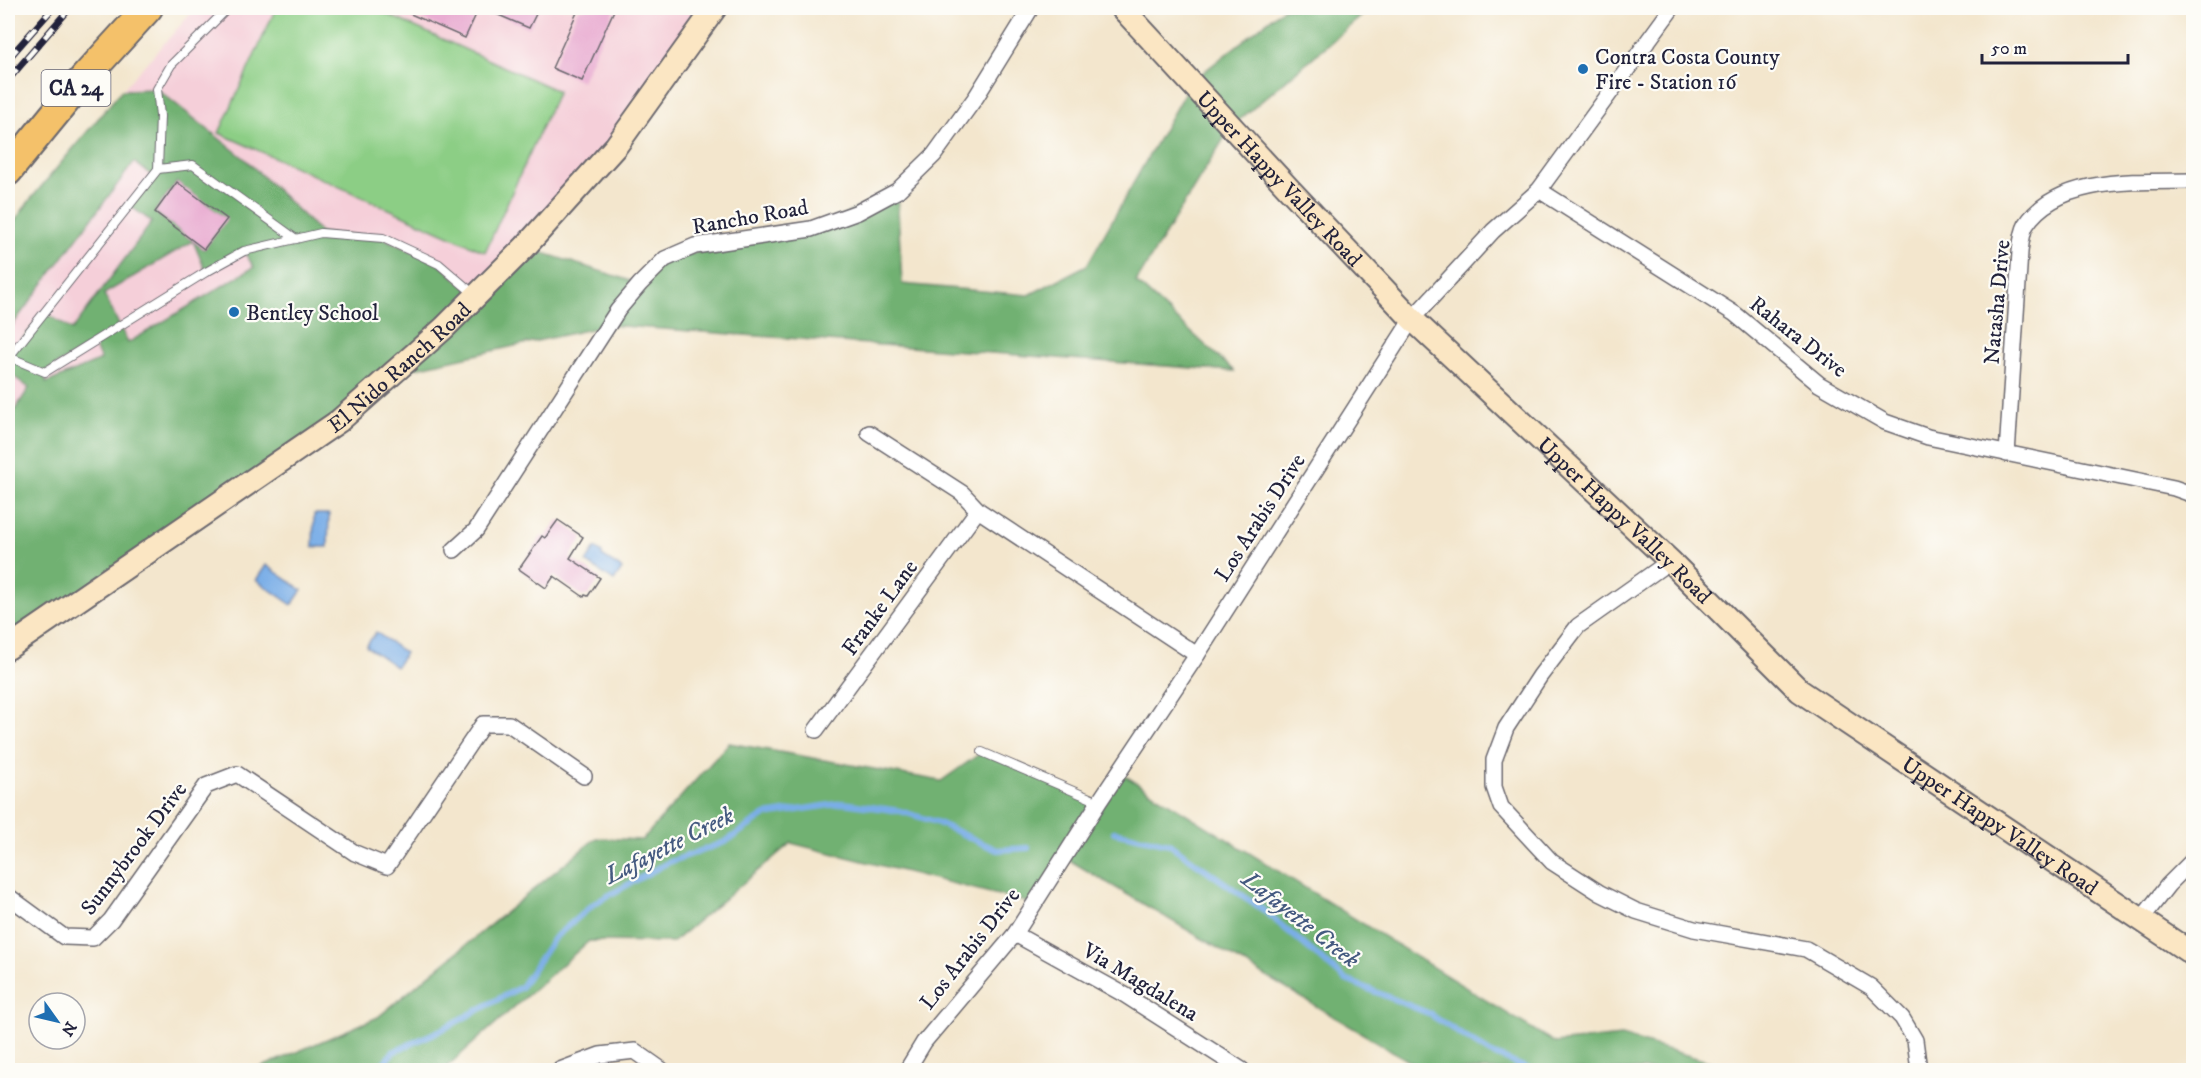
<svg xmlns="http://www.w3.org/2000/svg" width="2201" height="1078" viewBox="0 0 2201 1078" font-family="'IM FELL DW Pica',serif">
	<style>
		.built { fill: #f5cfd9 }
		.green { fill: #8cce85; stroke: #577860; stroke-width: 1.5 }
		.forest { fill: #71b172; stroke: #4a6a56; stroke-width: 1.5; fill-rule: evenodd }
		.water { fill: #7aaee7; stroke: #4e6891; stroke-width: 1.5 }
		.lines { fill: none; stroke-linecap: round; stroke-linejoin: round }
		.stream { stroke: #7aaee7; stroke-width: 6 }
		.building { fill: #e9add2 }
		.lane-casing { stroke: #6b676e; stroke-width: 10 }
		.street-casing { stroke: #6b676e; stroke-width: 18 }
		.secondary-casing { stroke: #6b676e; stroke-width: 26 }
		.highway-casing { stroke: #6b676e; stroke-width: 32 }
		.lane { stroke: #fff; stroke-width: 8 }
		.street { stroke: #fff; stroke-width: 15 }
		.secondary { stroke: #fbe6c3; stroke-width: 22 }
		.highway { stroke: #f4c16a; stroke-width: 28 }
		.rail-casing { stroke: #22223b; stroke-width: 7 }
		.rail { stroke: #fdfcf7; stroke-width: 4.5; stroke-dasharray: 14; stroke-linecap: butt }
		.poi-dot { fill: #1f6fb2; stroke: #fdfcf7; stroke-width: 2 }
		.labels { text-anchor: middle; stroke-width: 4.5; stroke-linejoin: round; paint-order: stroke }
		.shield { fill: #fdfcf7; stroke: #646373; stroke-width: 1.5 }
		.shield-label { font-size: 21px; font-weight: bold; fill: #22223b }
		.poi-label { font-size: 22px; fill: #22223b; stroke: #fdfcf7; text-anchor: start }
		.street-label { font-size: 22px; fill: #22223b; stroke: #fdfcf7 }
		.water-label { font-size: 24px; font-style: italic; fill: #455a80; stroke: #fdfcf7 }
	</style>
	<rect width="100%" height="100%" fill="#fdfcf7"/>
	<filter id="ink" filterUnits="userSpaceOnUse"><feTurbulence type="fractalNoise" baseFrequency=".0167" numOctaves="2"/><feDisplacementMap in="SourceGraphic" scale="12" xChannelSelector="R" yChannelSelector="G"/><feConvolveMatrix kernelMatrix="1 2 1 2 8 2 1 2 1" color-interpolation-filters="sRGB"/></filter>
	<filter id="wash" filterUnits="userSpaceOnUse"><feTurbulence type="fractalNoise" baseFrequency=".008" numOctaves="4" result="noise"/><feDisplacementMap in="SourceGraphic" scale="24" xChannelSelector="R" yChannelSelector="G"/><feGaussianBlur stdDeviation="1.35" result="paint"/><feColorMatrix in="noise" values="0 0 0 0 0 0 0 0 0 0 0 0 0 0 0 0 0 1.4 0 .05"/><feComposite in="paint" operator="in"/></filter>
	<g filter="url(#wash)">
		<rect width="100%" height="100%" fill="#f3e6cd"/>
		<polygon class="built" points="196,8 715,8 525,247 8,645 8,230 30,200 122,90"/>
		<polygon class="green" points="276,8 373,8 558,91 485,252 219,133"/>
		<g class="forest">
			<path d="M1284,8H1371L1231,127L1136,282L1234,371L609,325L394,373L8,648V421L29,388L8,372V356L45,312L72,330L152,222L129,205L152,176L134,162L8,331V230L30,200L122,90L157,89L245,159L321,233L383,238L439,264L476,296L525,247L640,284L665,259L811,229L897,191L902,284L1029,295L1087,265L1190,83ZM177,182L226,219L204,249L155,212ZM193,241L206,272L244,252L254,267L128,343L104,294ZM93,343L101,360L46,383L45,372Z"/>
			<polygon points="729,743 941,781 982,752 1098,802 1119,772 1555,1043 1621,1036 1738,1070 1424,1070 1064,857 1034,904 791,843 673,942 589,941 443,1070 255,1070 378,1017 596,838 642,840"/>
		</g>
		<g class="water">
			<polygon points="314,514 329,514 328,547 313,547"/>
			<polygon points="595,548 602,553 602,556 622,569 614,581 586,562"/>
			<polygon points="266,565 302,590 292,605 256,580"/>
			<polygon points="376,632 405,653 396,667 366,646"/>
		</g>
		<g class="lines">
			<g class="stream">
				<polyline points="1114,832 1169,844 1262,909 1346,980 1428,1013 1490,1053 1531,1070"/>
				<polyline points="378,1070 393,1052 441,1030 521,987 554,938 595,903 667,863 725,842 765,815 843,803 900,811 936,822 997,850 1028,848"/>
			</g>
		</g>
		<g id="blocks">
			<g class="building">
				<polygon points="397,8 479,8 465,38"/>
				<polygon points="482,8 539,8 529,28"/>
				<polygon points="579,8 615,8 582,81 552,68"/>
				<polygon points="177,182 227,219 204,249 155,212"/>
				<polygon points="558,520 583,537 570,558 600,578 588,596 585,595 584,597 554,576 546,588 519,569 542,536 545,538"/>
			</g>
		</g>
	</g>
	<g filter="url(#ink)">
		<use href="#blocks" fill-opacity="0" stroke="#6b676e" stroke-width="1.5"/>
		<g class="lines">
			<g class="lane-casing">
				<g id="lane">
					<polyline points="228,8 171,65 157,89 160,116 158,169 9,357 45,372 206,272 244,251 321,233 383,238 439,264 474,294"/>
					<polyline points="158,169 193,165 296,239"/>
					<polyline points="982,752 1099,802"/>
				</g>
			</g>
			<g class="street-casing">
				<g id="street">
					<polyline points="1539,190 1735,314 1819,384 1885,422 1928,437 2174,488 2194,495"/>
					<polyline points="869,433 962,493 978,510 1197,655"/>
					<path d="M2007,454L2020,252C2021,243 2022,232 2026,225C2058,175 2142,182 2194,181"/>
					<polyline points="454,550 476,530 618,310 640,284 665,259 695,246 811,229 858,212 897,191 934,155 976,97 1031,8"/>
					<polyline points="1670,561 1578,626 1540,676 1506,728 1494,760 1494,787 1501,807 1552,862 1600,893 1636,911 1694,929 1806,949 1871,987 1902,1018 1915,1040 1919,1070"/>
					<polyline points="816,730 978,510"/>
					<polyline points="8,896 64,937 93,938 111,920 206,786 237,774 355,853 387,866 483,724 509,724 584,776"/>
					<polyline points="2140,921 2168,885 2194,859"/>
					<polyline points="1015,934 1125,995 1242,1070"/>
					<polyline points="560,1070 600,1055 635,1051 662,1070"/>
					<polyline points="907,1070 924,1042 1015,934 1099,802 1197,655 1412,319 1493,231 1539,190 1672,8"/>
				</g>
			</g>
			<g class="secondary-casing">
				<g id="secondary">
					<path id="s1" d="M1122,8L1290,190L1412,319L1670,561L1800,691L2194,955"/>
					<path id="s2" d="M8,648L339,421L444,328L525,247L616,146L715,8"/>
				</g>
			</g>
			<g class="highway-casing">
				<polyline id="highway" points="8,171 85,77 148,8"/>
			</g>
			<use href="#lane" class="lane"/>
			<use href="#street" class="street"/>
			<use href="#secondary" class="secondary"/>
			<use href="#highway" class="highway"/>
			<g class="rail-casing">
				<g id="rail">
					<polyline points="8,59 53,8"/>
					<polyline points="8,80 70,8"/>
				</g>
			</g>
			<use href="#rail" class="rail"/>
		</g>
	</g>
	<g class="poi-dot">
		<circle cx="1583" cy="69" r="6"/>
		<circle cx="234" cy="312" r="6"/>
	</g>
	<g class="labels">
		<rect class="shield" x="41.5" y="70" width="69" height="36" rx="4.5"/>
		<g class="shield-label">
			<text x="76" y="95">CA 24</text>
		</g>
		<g class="poi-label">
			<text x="1595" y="64">Contra Costa County<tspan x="1595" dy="25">Fire - Station 16</tspan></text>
			<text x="246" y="320">Bentley School</text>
		</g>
		<g class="street-label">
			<text dy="8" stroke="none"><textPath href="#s1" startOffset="232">Upper Happy Valley Road</textPath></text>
			<text transform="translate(750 216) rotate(-10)" y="8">Rancho Road</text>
			<text transform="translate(1996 302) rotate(-85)" y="8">Natasha Drive</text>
			<text transform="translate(1799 336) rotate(38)" y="8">Rahara Drive</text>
			<text dy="8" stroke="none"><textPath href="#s2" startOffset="482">El Nido Ranch Road</textPath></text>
			<text transform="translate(1259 517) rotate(-57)" y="8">Los Arabis Drive</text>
			<text dy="8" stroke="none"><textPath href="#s1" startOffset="718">Upper Happy Valley Road</textPath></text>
			<text transform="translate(879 607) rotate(-54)" y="8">Franke Lane</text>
			<text dy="8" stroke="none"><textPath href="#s1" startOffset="1204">Upper Happy Valley Road</textPath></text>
			<text transform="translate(133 848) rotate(-53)" y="8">Sunnybrook Drive</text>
			<text transform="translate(969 948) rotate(-52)" y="8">Los Arabis Drive</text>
			<text transform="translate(1141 981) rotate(31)" y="8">Via Magdalena</text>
		</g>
		<g class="water-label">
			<text transform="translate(669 845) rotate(-27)" y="8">Lafayette Creek</text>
			<text transform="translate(1301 919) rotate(38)" y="8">Lafayette Creek</text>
		</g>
	</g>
	<rect width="2201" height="1078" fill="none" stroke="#fdfcf7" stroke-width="30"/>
	<g transform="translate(57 1021) rotate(124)"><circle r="28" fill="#fdfcf7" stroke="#a5a5ac" stroke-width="1.5"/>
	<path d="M0-4.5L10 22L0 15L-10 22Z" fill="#1f6fb2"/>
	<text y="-9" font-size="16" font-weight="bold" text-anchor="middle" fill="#22223b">N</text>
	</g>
	<path d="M1982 54v9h146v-9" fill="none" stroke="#22223b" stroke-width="3"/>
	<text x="1991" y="54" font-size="18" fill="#22223b" stroke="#fdfcf7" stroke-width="4.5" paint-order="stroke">50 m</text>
</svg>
